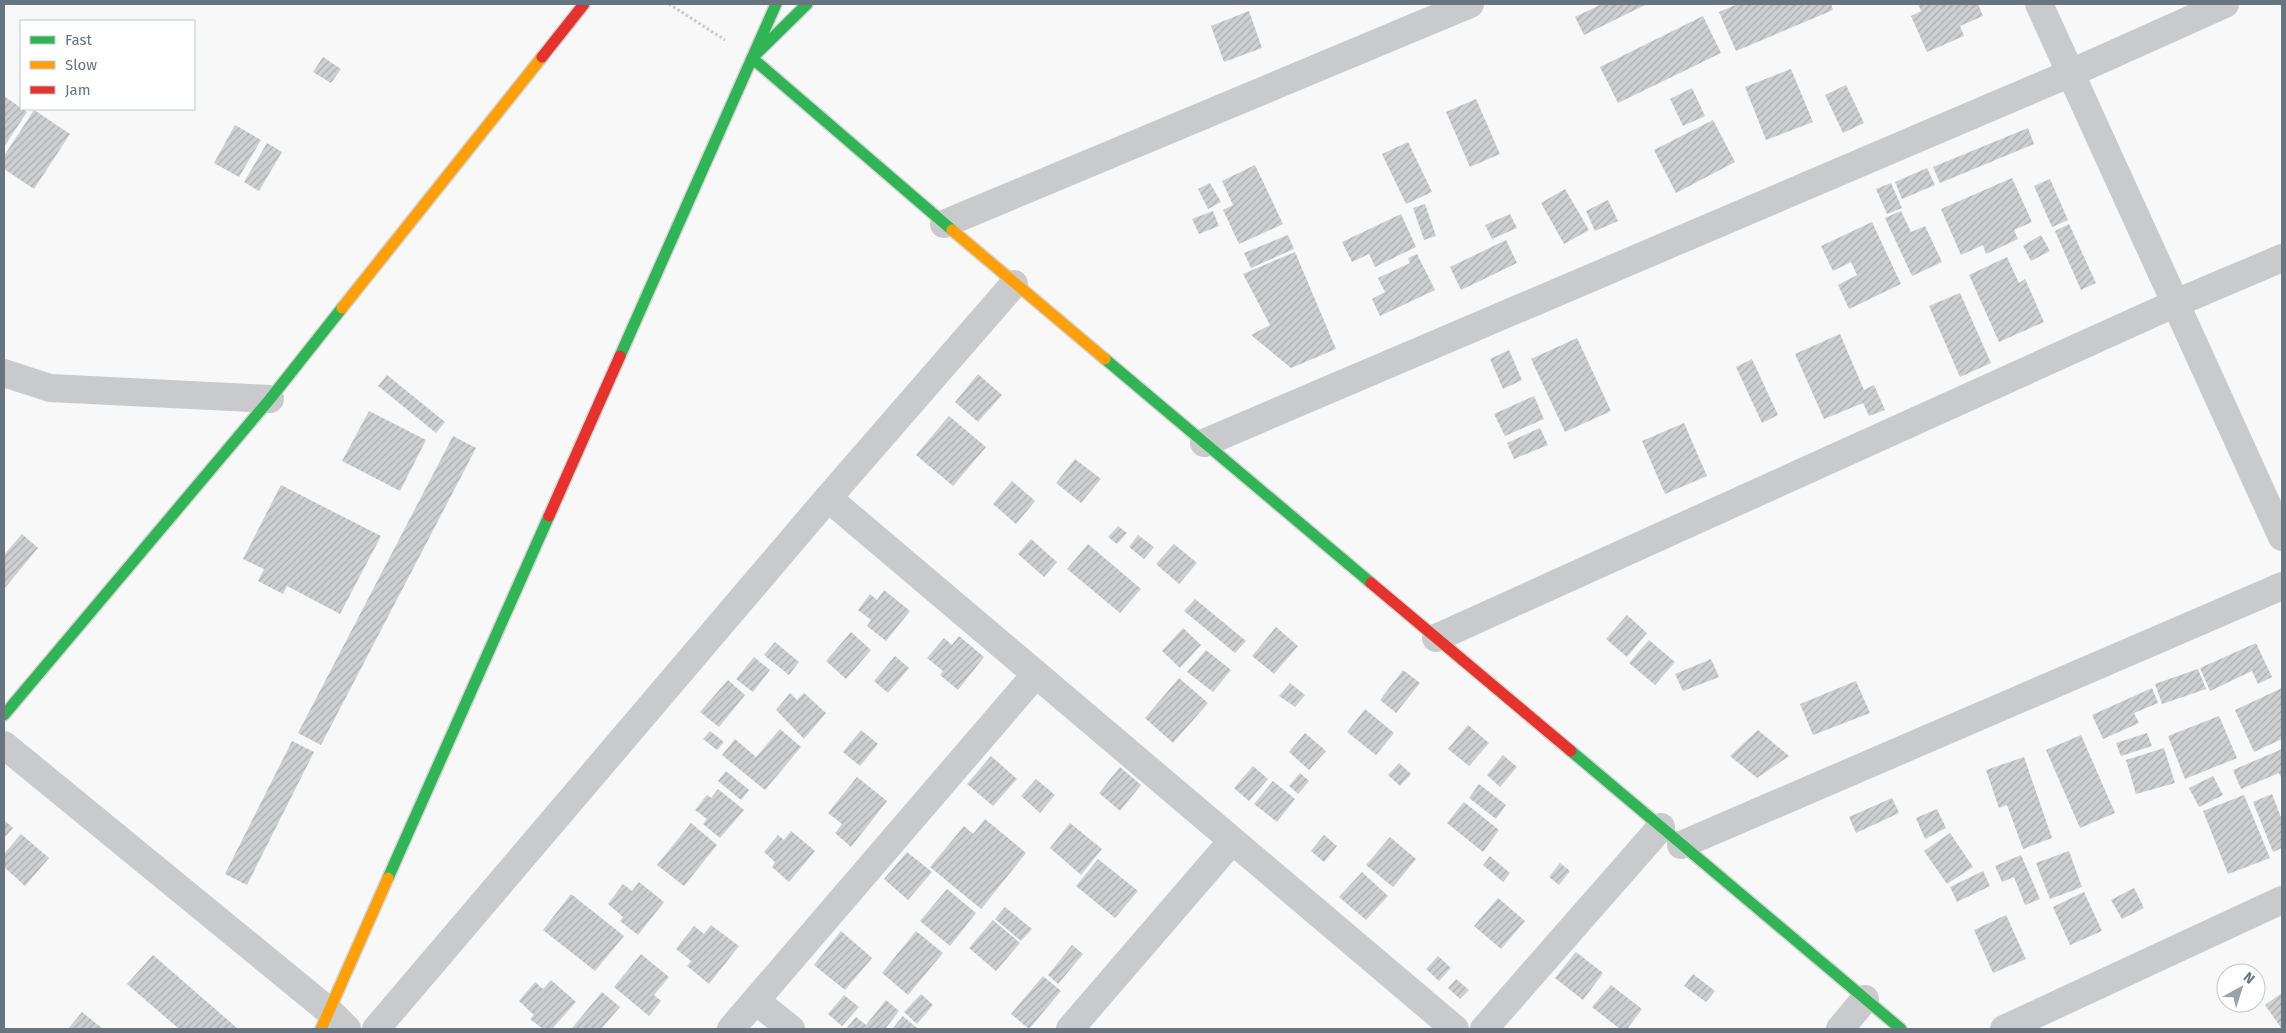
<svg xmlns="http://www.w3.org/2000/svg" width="2286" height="1033" viewBox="0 0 2286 1033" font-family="'Fira Sans',sans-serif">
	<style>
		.building { fill: url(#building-hatch) }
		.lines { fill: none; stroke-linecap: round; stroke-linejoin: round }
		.fast-casing { stroke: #d4d5d6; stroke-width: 14 }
		.slow-casing { stroke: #d4d5d6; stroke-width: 14 }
		.jam-casing { stroke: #d4d5d6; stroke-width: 14 }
		.path { stroke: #c7c8c9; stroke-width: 3; stroke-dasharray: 2.5 2.5; stroke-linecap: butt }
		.street { stroke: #c9cacb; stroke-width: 28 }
		.fast { stroke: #30b455; stroke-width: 11 }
		.slow { stroke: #ff9f0a; stroke-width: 11 }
		.jam { stroke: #e5322d; stroke-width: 11 }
	</style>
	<defs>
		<pattern id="building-hatch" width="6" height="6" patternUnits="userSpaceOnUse" patternTransform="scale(1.25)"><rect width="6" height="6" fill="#cdcfd0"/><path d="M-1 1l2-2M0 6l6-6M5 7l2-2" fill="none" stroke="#aaadae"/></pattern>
	</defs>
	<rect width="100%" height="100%" fill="#f8f8f8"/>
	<g class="building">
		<polygon points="1602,4 1647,4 1584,35 1575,17"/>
		<polygon points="1738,4 1831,4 1833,10 1736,51 1719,12"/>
		<polygon points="1918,4 1978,4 1983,16 1960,26 1964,36 1927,52 1911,16 1921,11"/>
		<polygon points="1249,11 1262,48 1224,62 1211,26"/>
		<polygon points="1703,16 1721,53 1618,103 1600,67"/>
		<polygon points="323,57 341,69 331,83 313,72"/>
		<polygon points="1791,69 1813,122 1766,140 1745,87"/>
		<polygon points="1846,85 1864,123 1843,133 1825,95"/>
		<polygon points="1692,88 1705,116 1683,126 1670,99"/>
		<polygon points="4,96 27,112 4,147"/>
		<polygon points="1476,99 1500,154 1470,167 1446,112"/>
		<polygon points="34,110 70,134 34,189 4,169 4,156"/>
		<polygon points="1713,120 1735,162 1676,193 1654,150"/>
		<polygon points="235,125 261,140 239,177 214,163"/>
		<polygon points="2028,128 2034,144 1940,183 1933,167"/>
		<polygon points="1408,142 1432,192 1406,204 1382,154"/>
		<polygon points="267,143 282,152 259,191 244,182"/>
		<polygon points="1255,165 1283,224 1239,244 1223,210 1233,205 1222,181"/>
		<polygon points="1927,168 1935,185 1902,199 1895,182"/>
		<polygon points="2012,178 2032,222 2014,230 2018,239 1986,254 1983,245 1961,255 1941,209"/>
		<polygon points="2050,179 2068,220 2052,227 2034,186"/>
		<polygon points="1210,183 1221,202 1208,209 1198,189"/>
		<polygon points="1891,183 1902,208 1887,214 1876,189"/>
		<polygon points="1565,189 1589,230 1564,244 1541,203"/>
		<polygon points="1608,200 1618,221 1595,231 1586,211"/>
		<polygon points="1425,204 1436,236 1424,240 1413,208"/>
		<polygon points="1213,211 1219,226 1199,234 1192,219"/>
		<polygon points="1901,211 1911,232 1925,226 1942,262 1912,276 1885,218"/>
		<polygon points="1401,214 1416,247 1375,267 1369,254 1352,262 1342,242"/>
		<polygon points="1510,214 1517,228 1492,239 1485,225"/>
		<polygon points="1872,222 1901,284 1849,309 1838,285 1857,275 1851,262 1833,271 1821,246"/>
		<polygon points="2069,224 2096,283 2081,290 2055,231"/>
		<polygon points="1288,235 1294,249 1251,268 1244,253"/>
		<polygon points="2041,235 2050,251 2031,261 2023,246"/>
		<polygon points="1506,240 1517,263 1461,290 1450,267"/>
		<polygon points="1295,252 1336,349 1291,368 1251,335 1270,325 1243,274"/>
		<polygon points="1417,254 1435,290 1380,316 1372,299 1385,292 1378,278 1410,263 1408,258"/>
		<polygon points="2007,257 2019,283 2025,279 2044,322 1999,342 1969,275"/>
		<polygon points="1960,293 1991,363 1960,377 1929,306"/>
		<polygon points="1840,334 1864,390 1874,385 1885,410 1869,416 1863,403 1824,419 1795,354"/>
		<polygon points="1577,338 1611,411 1565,432 1531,359"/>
		<polygon points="1509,350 1522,380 1503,389 1490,359"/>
		<polygon points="1752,359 1778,415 1762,423 1736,367"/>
		<polygon points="978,374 1002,395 978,422 955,402"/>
		<polygon points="387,375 445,422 436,433 378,386"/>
		<polygon points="1534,396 1544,419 1505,436 1494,414"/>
		<polygon points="369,411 426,440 400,491 342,461"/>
		<polygon points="949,416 986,447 953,486 916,455"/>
		<polygon points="1684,423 1707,476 1665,494 1642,441"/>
		<polygon points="1540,428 1548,445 1514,459 1507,443"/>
		<polygon points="453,436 476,448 321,745 298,733"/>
		<polygon points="1075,459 1101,479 1081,503 1056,483"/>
		<polygon points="1012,481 1035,501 1016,524 993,504"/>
		<polygon points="281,485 381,536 340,614 287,586 283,594 258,581 264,569 243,559"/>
		<polygon points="1118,526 1127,533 1117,544 1108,537"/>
		<polygon points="22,534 38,548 4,589 4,555"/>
		<polygon points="1138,535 1154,547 1144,559 1129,547"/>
		<polygon points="1031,539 1057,562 1044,577 1018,554"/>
		<polygon points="1088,544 1141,589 1120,613 1067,569"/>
		<polygon points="1174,544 1197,563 1179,584 1156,564"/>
		<polygon points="884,590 910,611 886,641 867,626 871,620 858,610 870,594 877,600"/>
		<polygon points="1195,599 1246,641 1235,653 1184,611"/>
		<polygon points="1627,615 1647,633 1627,657 1606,639"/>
		<polygon points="1276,627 1298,646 1274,674 1252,656"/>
		<polygon points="1183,628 1201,645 1180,668 1162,651"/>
		<polygon points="851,632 871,650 846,679 826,661"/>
		<polygon points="959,636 984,657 958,690 940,675 943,671 927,658 944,638 952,645"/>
		<polygon points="1649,640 1675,662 1655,685 1629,663"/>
		<polygon points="775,642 799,662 789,675 764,655"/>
		<polygon points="2256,643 2272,677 2258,684 2252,671 2210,691 2200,668"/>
		<polygon points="1206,650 1231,670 1213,692 1187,672"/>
		<polygon points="895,656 909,668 888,693 874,681"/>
		<polygon points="754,657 770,670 753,692 736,679"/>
		<polygon points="1711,659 1719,677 1683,691 1675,674"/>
		<polygon points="2198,669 2206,689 2162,704 2155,684"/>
		<polygon points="1403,670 1420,683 1396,713 1380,700"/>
		<polygon points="1179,678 1208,703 1173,743 1145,718"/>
		<polygon points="728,680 745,695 719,727 700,712"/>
		<polygon points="1856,681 1870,713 1813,735 1800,704"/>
		<polygon points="1290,683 1305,695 1295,707 1279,696"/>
		<polygon points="2152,688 2158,703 2134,713 2139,723 2103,739 2092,715"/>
		<polygon points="2282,688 2282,739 2254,752 2235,710"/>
		<polygon points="790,693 797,700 804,693 826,713 804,739 776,710"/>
		<polygon points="1365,709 1394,733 1376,755 1347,732"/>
		<polygon points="2219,716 2237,758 2185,779 2168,736"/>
		<polygon points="1468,725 1489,743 1469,766 1448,749"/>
		<polygon points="780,729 801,747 765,790 722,755 735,739 756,757"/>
		<polygon points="861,730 878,744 860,766 843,752"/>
		<polygon points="1758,730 1789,756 1757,778 1730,756"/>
		<polygon points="710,731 724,742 717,750 703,739"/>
		<polygon points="1305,733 1326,751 1309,770 1289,752"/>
		<polygon points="2147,733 2152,746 2121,756 2116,743"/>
		<polygon points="2081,735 2115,813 2080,828 2046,750"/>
		<polygon points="292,741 314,752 247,885 225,874"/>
		<polygon points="2164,748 2175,783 2136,794 2126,760"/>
		<polygon points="2282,749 2282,780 2279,773 2241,789 2233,770"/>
		<polygon points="1503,755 1517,767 1500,787 1487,775"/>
		<polygon points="991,756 1017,779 993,806 967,784"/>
		<polygon points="2024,757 2052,838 2023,849 2007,805 1999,808 1986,770"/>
		<polygon points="1399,763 1411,774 1400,786 1388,775"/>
		<polygon points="1253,766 1268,779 1249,801 1234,788"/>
		<polygon points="1120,767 1141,785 1120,811 1099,793"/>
		<polygon points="726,771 749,790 741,800 718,781"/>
		<polygon points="1300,773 1309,781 1298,794 1289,786"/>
		<polygon points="2213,776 2223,795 2199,807 2189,788"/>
		<polygon points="857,777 887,801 851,847 835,833 842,824 828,813"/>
		<polygon points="1036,779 1055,795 1040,813 1021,796"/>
		<polygon points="1273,781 1295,799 1277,822 1254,804"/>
		<polygon points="1479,784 1506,805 1496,819 1469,798"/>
		<polygon points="718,789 744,810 720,838 703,824 707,819 695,810 707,795 711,798"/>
		<polygon points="2272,794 2282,820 2282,848 2273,852 2253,802"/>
		<polygon points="2244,795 2270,858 2228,874 2203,811"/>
		<polygon points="1892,798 1899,813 1856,833 1849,817"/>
		<polygon points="1464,802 1499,830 1483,852 1447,823"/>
		<polygon points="1937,809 1946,828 1925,839 1916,818"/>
		<polygon points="985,819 1026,853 981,909 930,867 964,826 973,834"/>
		<polygon points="4,820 13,828 4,838"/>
		<polygon points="691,823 717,845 684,886 657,865"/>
		<polygon points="1070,823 1102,849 1081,875 1050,848"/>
		<polygon points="791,831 815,851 789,882 772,867 775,862 764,852 778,835 784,840"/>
		<polygon points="1950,833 1973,867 1947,884 1924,851"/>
		<polygon points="21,834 49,858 25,886 4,867 4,854"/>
		<polygon points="1324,835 1337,846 1324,862 1311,851"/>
		<polygon points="1390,837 1416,859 1393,887 1366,865"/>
		<polygon points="2069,851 2082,887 2050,899 2036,863"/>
		<polygon points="907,852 932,872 908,900 884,879"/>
		<polygon points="2021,855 2040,899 2025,905 2014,877 2002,882 1995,866"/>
		<polygon points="1490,856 1510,873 1503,882 1483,865"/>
		<polygon points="1098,859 1138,891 1115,918 1076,886"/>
		<polygon points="1560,863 1570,871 1559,885 1549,877"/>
		<polygon points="1983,871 1990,886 1957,902 1950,887"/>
		<polygon points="1362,872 1388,896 1366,920 1339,897"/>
		<polygon points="639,882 664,902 638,935 620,921 623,917 608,904 623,884 632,891"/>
		<polygon points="2134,888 2144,908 2122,919 2111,900"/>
		<polygon points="947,889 976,913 950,946 920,921"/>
		<polygon points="2084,892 2102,931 2070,945 2053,907"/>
		<polygon points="571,894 624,936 595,971 543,930"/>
		<polygon points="1498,898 1525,921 1501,949 1474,926"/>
		<polygon points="1005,907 1032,929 1021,941 995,919"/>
		<polygon points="2006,915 2026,959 1993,973 1974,930"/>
		<polygon points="993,920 1020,943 996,971 969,948"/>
		<polygon points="711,925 739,946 709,984 687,966 691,961 676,949 694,926 704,934"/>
		<polygon points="841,931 872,958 845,990 814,965"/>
		<polygon points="916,931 943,953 908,995 882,973"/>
		<polygon points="1072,945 1083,954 1058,984 1048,975"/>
		<polygon points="1576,952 1603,973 1583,1000 1555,978"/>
		<polygon points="641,954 669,977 654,995 661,1001 649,1016 614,987"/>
		<polygon points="153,955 237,1028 179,1029 127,984"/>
		<polygon points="1438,956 1451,968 1439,981 1426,969"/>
		<polygon points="1693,974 1715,991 1706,1002 1684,986"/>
		<polygon points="1043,976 1061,991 1029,1029 1011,1014"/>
		<polygon points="1456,979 1469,990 1460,999 1448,988"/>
		<polygon points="551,980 576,1002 552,1029 543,1029 530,1019 534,1015 519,1001 535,982 543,989"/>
		<polygon points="1611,985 1642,1009 1627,1029 1620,1029 1592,1007"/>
		<polygon points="602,992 620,1007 601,1029 573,1029 572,1028"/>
		<polygon points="2282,993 2282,1029 2265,1005"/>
		<polygon points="921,994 933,1005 917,1024 904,1012"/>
		<polygon points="844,995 859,1007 842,1026 828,1014"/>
		<polygon points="886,1000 899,1011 885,1029 846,1029 856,1017 866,1025"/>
		<polygon points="82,1012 103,1029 68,1029"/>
		<polygon points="903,1016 918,1029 892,1029"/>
	</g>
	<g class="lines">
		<g class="fast-casing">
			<g id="fast">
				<polyline points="807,4 752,58 952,230"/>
				<polyline points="620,356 776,4"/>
				<polyline points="1105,359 1371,583"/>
				<polyline points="4,715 270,399 342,308"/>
				<polyline points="1571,751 1901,1029"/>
				<polyline points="388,878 549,516"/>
			</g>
		</g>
		<g class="slow-casing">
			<g id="slow">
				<polyline points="952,230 1105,359"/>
				<polyline points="342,308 542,57"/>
				<polyline points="321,1029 388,878"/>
			</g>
		</g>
		<g class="jam-casing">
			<g id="jam">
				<polyline points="542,57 584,4"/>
				<polyline points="549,516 620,356"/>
				<polyline points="1371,583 1571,751"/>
			</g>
		</g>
		<polyline class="path" points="669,4 725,40"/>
		<g class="street">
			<polyline points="2039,4 2282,537"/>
			<polyline points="944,224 1470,4"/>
			<polyline points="4,373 50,388 270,399"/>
			<polyline points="1204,443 2071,73 2225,4"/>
			<polyline points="828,498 1455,1029"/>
			<polyline points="1436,638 2176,303 2282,258"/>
			<polyline points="4,745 329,1011 347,1029"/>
			<polyline points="1681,845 2282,586"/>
			<polyline points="756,1001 791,1029"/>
			<polyline points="376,1029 828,498 1014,284"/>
			<polyline points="731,1029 1036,674"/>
			<polyline points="1070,1029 1232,841"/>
			<polyline points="1484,1029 1661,827"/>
			<polyline points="1840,1029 1865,999"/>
			<polyline points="2004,1029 2282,900"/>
		</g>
		<use href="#fast" class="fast"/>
		<use href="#slow" class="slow"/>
		<use href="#jam" class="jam"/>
	</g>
	<rect width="2286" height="1033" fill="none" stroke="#66757f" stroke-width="10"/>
	<rect x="20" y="20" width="175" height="90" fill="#ffffff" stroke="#c2c8cc"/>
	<rect x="30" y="36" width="25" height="8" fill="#30b455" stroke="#c2c8cc"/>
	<text x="65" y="45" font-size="15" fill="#66757f">Fast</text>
	<rect x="30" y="61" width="25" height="8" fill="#ff9f0a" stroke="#c2c8cc"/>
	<text x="65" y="70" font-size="15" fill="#66757f">Slow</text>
	<rect x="30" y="86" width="25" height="8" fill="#e5322d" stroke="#c2c8cc"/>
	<text x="65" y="95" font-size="15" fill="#66757f">Jam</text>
	<g transform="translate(2241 988) rotate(39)"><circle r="24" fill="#ffffff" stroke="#c2c8cc"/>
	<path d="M0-4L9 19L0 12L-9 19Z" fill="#99a3a9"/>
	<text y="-8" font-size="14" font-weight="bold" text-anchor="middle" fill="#66757f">N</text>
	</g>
</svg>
